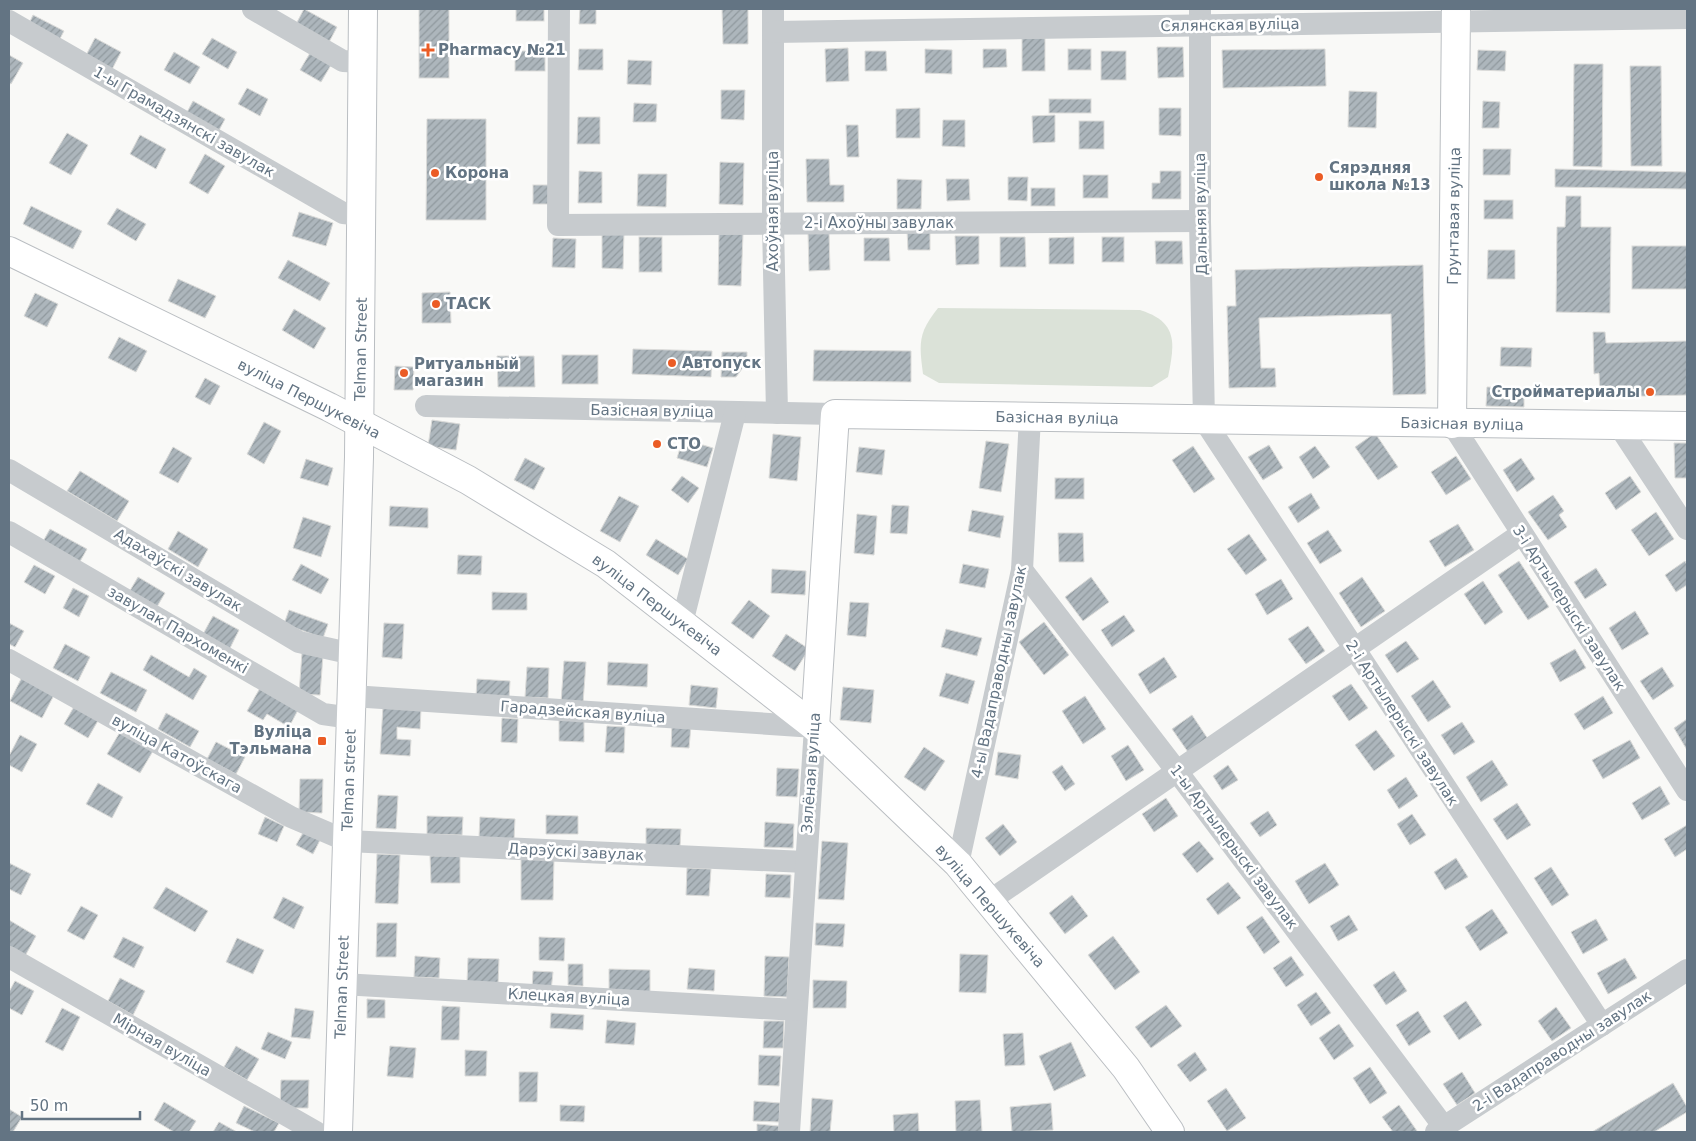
<svg xmlns="http://www.w3.org/2000/svg" width="1696" height="1141" viewBox="0 0 1696 1141" font-family="'DejaVu Sans',sans-serif">
	<style>
		.pitch { fill: #dbe2d8 }
		.building { fill: url(#building-hatch); stroke: #dbdbd9 }
		.lines { fill: none; stroke-linecap: round; stroke-linejoin: round }
		.major-casing { stroke: #babec2; stroke-width: 30 }
		.minor { stroke: #c7cbce; stroke-width: 22 }
		.major { stroke: #fff; stroke-width: 28 }
		.poi-dot { fill: #eb5c25; stroke: #fff; stroke-width: 2 }
		.labels { text-anchor: middle; stroke-width: 5; stroke-linejoin: round; paint-order: stroke }
		.street-label { font-size: 15px; fill: #637483; stroke: #fff }
		.poi-label { font-size: 15px; font-weight: bold; fill: #637483; stroke: #fff; text-anchor: start }
	</style>
	<defs>
		<pattern id="building-hatch" width="6" height="6" patternUnits="userSpaceOnUse" patternTransform="scale(1.25)"><rect width="6" height="6" fill="#adb6bc"/><path d="M-1 1l2-2M0 6l6-6M5 7l2-2" fill="none" stroke="#90999e"/></pattern>
	</defs>
	<rect width="100%" height="100%" fill="#f9f9f7"/>
	<path class="pitch" d="M938,308L1140,310C1178,322 1175,343 1168,377L1152,387L939,383L923,374C919,343 918,333 938,308Z"/>
	<g class="building">
		<polygon points="304,9 337,27 328,44 295,26"/>
		<rect x="419" y="9" width="30" height="69"/>
		<rect x="516" y="9" width="28" height="12"/>
		<polygon points="580,9 596,9 596,24 579,24"/>
		<polygon points="722,9 748,9 748,44 723,44"/>
		<polygon points="33,15 64,31 57,44 27,28"/>
		<polygon points="95,38 121,52 110,73 84,59"/>
		<polygon points="212,38 237,52 228,69 202,54"/>
		<rect x="1022" y="38" width="23" height="33"/>
		<polygon points="1157,47 1183,47 1184,77 1158,78"/>
		<polygon points="848,48 849,81 826,82 825,49"/>
		<polygon points="579,49 603,49 603,70 578,70"/>
		<polygon points="925,49 952,50 952,74 925,73"/>
		<polygon points="983,49 1006,49 1007,67 983,68"/>
		<rect x="1068" y="49" width="23" height="21"/>
		<polygon points="1325,49 1326,86 1223,88 1222,50"/>
		<polygon points="1478,50 1506,51 1505,71 1477,70"/>
		<rect x="515" y="51" width="30" height="20"/>
		<polygon points="865,51 886,51 887,71 865,71"/>
		<rect x="1101" y="51" width="25" height="29"/>
		<polygon points="174,52 200,67 190,84 164,70"/>
		<polygon points="310,53 331,65 321,82 300,70"/>
		<polygon points="9,55 23,63 11,84 9,83"/>
		<polygon points="628,60 652,61 651,85 627,84"/>
		<polygon points="1574,64 1603,64 1602,167 1573,166"/>
		<polygon points="1630,66 1661,66 1662,166 1631,166"/>
		<polygon points="247,88 268,99 260,116 238,104"/>
		<polygon points="721,90 745,90 744,120 721,119"/>
		<polygon points="1349,91 1377,92 1376,128 1348,127"/>
		<rect x="1049" y="99" width="42" height="14"/>
		<polygon points="193,101 225,119 217,134 185,116"/>
		<polygon points="1483,101 1500,102 1499,128 1482,128"/>
		<polygon points="634,103 657,104 656,122 633,122"/>
		<polygon points="920,108 920,138 896,138 896,109"/>
		<polygon points="1159,108 1181,108 1181,136 1159,135"/>
		<polygon points="1055,115 1055,142 1033,143 1032,116"/>
		<polygon points="578,117 600,117 600,144 577,144"/>
		<polygon points="427,119 486,119 486,220 426,220"/>
		<polygon points="943,120 965,120 965,147 942,146"/>
		<rect x="1079" y="121" width="25" height="28"/>
		<polygon points="846,125 858,125 859,157 847,157"/>
		<polygon points="67,133 88,145 71,175 49,163"/>
		<polygon points="140,135 166,149 156,169 130,154"/>
		<polygon points="1483,149 1511,149 1510,175 1483,175"/>
		<polygon points="205,154 225,166 208,194 189,183"/>
		<polygon points="806,159 829,159 830,185 844,185 844,202 807,202"/>
		<polygon points="720,162 744,163 743,205 719,204"/>
		<polygon points="1555,169 1687,172 1687,189 1555,187"/>
		<polygon points="579,171 602,172 602,203 578,203"/>
		<polygon points="1160,171 1181,171 1181,199 1152,199 1152,183 1160,183"/>
		<polygon points="638,174 667,174 666,207 637,206"/>
		<rect x="1083" y="175" width="25" height="23"/>
		<polygon points="1008,177 1028,177 1027,201 1008,200"/>
		<polygon points="897,179 922,180 921,209 897,209"/>
		<polygon points="946,179 969,179 970,200 947,201"/>
		<rect x="533" y="185" width="16" height="19"/>
		<rect x="1031" y="188" width="24" height="18"/>
		<polygon points="1566,196 1581,196 1581,227 1611,227 1610,313 1556,312 1557,227 1565,227"/>
		<rect x="1484" y="200" width="29" height="19"/>
		<polygon points="31,206 82,231 73,249 23,224"/>
		<polygon points="117,208 146,224 136,241 107,224"/>
		<polygon points="299,212 333,223 326,246 292,236"/>
		<polygon points="930,229 930,250 908,250 907,230"/>
		<polygon points="602,232 624,233 623,269 602,268"/>
		<polygon points="808,232 829,232 830,270 809,271"/>
		<polygon points="719,233 743,234 741,286 718,285"/>
		<polygon points="955,236 979,236 979,264 956,265"/>
		<rect x="639" y="237" width="23" height="35"/>
		<polygon points="1000,237 1025,237 1026,267 1000,267"/>
		<polygon points="1074,237 1074,264 1049,264 1049,238"/>
		<rect x="1102" y="237" width="22" height="25"/>
		<polygon points="553,238 576,239 575,268 552,267"/>
		<polygon points="864,238 889,238 890,261 864,261"/>
		<polygon points="1155,241 1182,241 1183,264 1156,264"/>
		<rect x="1632" y="246" width="55" height="43"/>
		<polygon points="1488,250 1515,250 1515,279 1487,279"/>
		<polygon points="288,260 330,283 320,301 278,278"/>
		<polygon points="1423,265 1426,394 1393,395 1391,314 1259,318 1261,368 1275,368 1276,387 1229,388 1227,306 1236,306 1235,270"/>
		<polygon points="178,279 216,296 205,318 168,301"/>
		<polygon points="450,292 451,323 422,323 422,293"/>
		<polygon points="35,293 58,304 47,327 24,316"/>
		<polygon points="294,309 326,328 314,349 282,330"/>
		<polygon points="1593,332 1605,332 1606,343 1687,341 1687,395 1600,397 1599,373 1594,374"/>
		<polygon points="119,337 147,351 136,372 108,358"/>
		<polygon points="1501,347 1532,348 1531,367 1500,366"/>
		<polygon points="633,349 712,351 711,377 632,374"/>
		<polygon points="814,350 911,351 911,382 813,381"/>
		<polygon points="722,352 747,352 747,362 736,377 721,377"/>
		<rect x="562" y="355" width="36" height="29"/>
		<polygon points="497,356 534,356 535,387 498,387"/>
		<polygon points="395,366 414,367 413,390 394,390"/>
		<polygon points="205,378 220,386 210,405 195,397"/>
		<polygon points="1487,387 1524,388 1524,407 1486,406"/>
		<polygon points="432,420 460,424 456,450 428,446"/>
		<polygon points="264,422 281,431 264,464 247,454"/>
		<polygon points="1375,433 1398,467 1378,480 1355,447"/>
		<polygon points="773,434 801,437 797,481 769,478"/>
		<polygon points="683,439 713,448 707,467 677,458"/>
		<polygon points="986,441 1009,444 1001,492 979,488"/>
		<polygon points="1674,443 1687,443 1687,478 1675,478"/>
		<polygon points="1269,445 1283,468 1263,480 1248,457"/>
		<polygon points="1193,446 1215,479 1194,493 1172,460"/>
		<polygon points="1315,446 1330,467 1313,479 1299,457"/>
		<polygon points="173,447 192,458 178,483 159,473"/>
		<polygon points="859,447 885,450 882,475 856,472"/>
		<polygon points="1456,456 1471,479 1446,495 1431,472"/>
		<polygon points="525,458 545,468 534,490 514,480"/>
		<polygon points="1521,458 1535,479 1517,492 1503,470"/>
		<polygon points="306,459 333,468 328,486 300,478"/>
		<polygon points="80,471 129,501 117,521 67,491"/>
		<polygon points="682,476 699,488 688,503 671,490"/>
		<polygon points="1630,476 1641,492 1616,510 1605,493"/>
		<rect x="1055" y="478" width="29" height="21"/>
		<polygon points="1311,493 1320,508 1298,523 1288,507"/>
		<polygon points="1553,495 1564,511 1559,515 1567,527 1548,540 1528,512"/>
		<polygon points="619,496 639,506 620,542 600,531"/>
		<polygon points="892,505 909,506 907,534 890,533"/>
		<polygon points="390,506 428,508 428,528 389,526"/>
		<polygon points="972,510 1004,516 1000,538 968,531"/>
		<polygon points="1656,512 1674,539 1649,556 1631,530"/>
		<polygon points="857,514 877,516 874,555 854,553"/>
		<polygon points="303,517 331,526 321,557 293,548"/>
		<polygon points="1458,524 1474,550 1445,567 1429,541"/>
		<polygon points="50,529 87,549 78,565 41,545"/>
		<polygon points="1328,530 1342,551 1320,564 1307,543"/>
		<polygon points="178,531 208,549 198,567 168,549"/>
		<polygon points="1058,533 1083,533 1084,562 1059,562"/>
		<polygon points="1249,534 1267,560 1246,575 1227,549"/>
		<polygon points="656,539 688,559 678,575 646,555"/>
		<polygon points="458,555 482,556 481,575 457,574"/>
		<polygon points="1519,561 1549,607 1528,620 1498,575"/>
		<polygon points="1685,561 1687,565 1687,585 1676,592 1665,575"/>
		<polygon points="301,564 329,579 321,594 292,580"/>
		<polygon points="963,564 989,569 985,588 959,583"/>
		<polygon points="34,565 55,576 45,594 24,582"/>
		<polygon points="1596,568 1607,585 1585,599 1574,582"/>
		<polygon points="772,569 806,571 805,595 771,593"/>
		<polygon points="138,577 165,593 155,610 128,594"/>
		<polygon points="1091,577 1109,602 1083,621 1065,597"/>
		<polygon points="1362,577 1385,611 1361,627 1339,593"/>
		<polygon points="1281,579 1293,599 1267,615 1255,594"/>
		<polygon points="1483,581 1503,612 1485,625 1464,594"/>
		<polygon points="73,588 89,596 79,617 63,608"/>
		<polygon points="492,592 527,593 527,610 492,610"/>
		<polygon points="749,600 770,616 753,639 731,623"/>
		<polygon points="850,602 869,603 866,637 847,635"/>
		<polygon points="289,610 328,624 323,638 284,624"/>
		<polygon points="1635,611 1649,634 1622,650 1609,628"/>
		<polygon points="1124,615 1135,631 1112,647 1101,630"/>
		<polygon points="213,616 239,630 229,650 202,636"/>
		<polygon points="1044,622 1069,655 1044,675 1019,642"/>
		<polygon points="9,623 24,631 15,647 9,644"/>
		<polygon points="384,623 404,624 402,659 382,657"/>
		<polygon points="1308,626 1325,651 1306,664 1288,639"/>
		<polygon points="946,629 982,638 977,656 941,647"/>
		<polygon points="786,634 809,649 795,671 772,656"/>
		<polygon points="1406,641 1419,659 1397,673 1385,655"/>
		<polygon points="65,644 90,657 78,681 53,668"/>
		<polygon points="1575,649 1586,668 1560,682 1550,663"/>
		<polygon points="302,653 323,655 320,695 299,694"/>
		<polygon points="151,655 189,677 194,668 207,676 193,700 143,670"/>
		<polygon points="1164,657 1177,677 1150,694 1138,674"/>
		<polygon points="564,661 586,662 583,703 561,702"/>
		<polygon points="608,662 648,664 647,687 607,685"/>
		<polygon points="527,667 549,668 548,698 525,697"/>
		<polygon points="1662,667 1674,686 1653,700 1640,681"/>
		<polygon points="111,672 147,690 136,712 100,693"/>
		<polygon points="946,673 975,681 968,704 939,696"/>
		<polygon points="22,677 54,695 42,718 10,701"/>
		<polygon points="477,679 510,681 509,699 476,697"/>
		<polygon points="1433,680 1451,707 1428,722 1411,696"/>
		<polygon points="1351,684 1368,708 1349,721 1332,696"/>
		<polygon points="691,685 718,688 716,708 689,705"/>
		<polygon points="843,687 874,690 871,723 840,720"/>
		<polygon points="260,688 298,710 289,727 267,714 263,720 247,711"/>
		<polygon points="1085,696 1106,729 1083,744 1062,711"/>
		<polygon points="1603,696 1613,713 1584,730 1574,714"/>
		<polygon points="75,705 99,719 88,738 64,724"/>
		<polygon points="383,707 421,709 420,729 397,727 397,739 411,740 410,756 380,754"/>
		<polygon points="166,713 199,731 190,747 158,729"/>
		<polygon points="1192,715 1208,739 1188,752 1172,729"/>
		<polygon points="502,718 518,719 517,743 501,742"/>
		<polygon points="1687,719 1687,750 1674,728"/>
		<polygon points="559,720 584,720 584,742 559,741"/>
		<polygon points="1462,722 1475,742 1454,755 1441,735"/>
		<polygon points="672,724 691,725 689,748 671,747"/>
		<polygon points="607,726 625,727 624,753 605,752"/>
		<polygon points="1376,730 1395,756 1374,771 1355,745"/>
		<polygon points="120,732 153,751 140,773 107,754"/>
		<polygon points="20,735 37,744 22,772 9,765 9,756"/>
		<polygon points="1630,740 1640,758 1603,779 1592,760"/>
		<polygon points="216,742 245,757 236,774 207,759"/>
		<polygon points="1128,745 1144,770 1126,781 1111,756"/>
		<polygon points="924,747 945,761 925,791 904,777"/>
		<polygon points="998,752 1021,755 1018,779 995,775"/>
		<polygon points="1492,760 1508,785 1481,802 1466,777"/>
		<polygon points="1062,765 1075,784 1065,791 1052,772"/>
		<polygon points="1228,765 1238,780 1222,790 1213,776"/>
		<polygon points="777,768 799,769 797,797 776,796"/>
		<polygon points="1406,777 1418,796 1399,809 1387,790"/>
		<polygon points="300,779 323,779 322,813 299,812"/>
		<polygon points="98,783 123,797 112,818 86,804"/>
		<polygon points="1660,786 1670,804 1642,820 1632,803"/>
		<polygon points="378,795 398,796 396,829 376,828"/>
		<polygon points="1166,798 1178,816 1154,832 1142,814"/>
		<polygon points="1517,803 1531,825 1507,840 1493,819"/>
		<polygon points="1268,811 1277,825 1260,837 1250,823"/>
		<polygon points="1412,814 1426,835 1410,845 1397,824"/>
		<polygon points="546,815 578,816 578,834 546,834"/>
		<polygon points="427,816 463,817 462,835 427,834"/>
		<polygon points="265,817 284,826 277,842 258,834"/>
		<polygon points="480,817 515,819 514,839 479,837"/>
		<polygon points="765,822 794,824 793,848 764,847"/>
		<polygon points="1003,824 1017,842 1000,856 985,838"/>
		<polygon points="1687,825 1687,849 1675,857 1664,839"/>
		<polygon points="646,828 681,829 680,846 646,846"/>
		<polygon points="304,831 320,840 313,854 296,845"/>
		<polygon points="822,841 848,843 844,900 818,899"/>
		<polygon points="1199,841 1214,859 1197,873 1182,854"/>
		<polygon points="377,854 400,855 398,904 375,903"/>
		<polygon points="430,856 460,856 460,883 431,883"/>
		<polygon points="521,858 554,859 553,900 521,900"/>
		<polygon points="1456,858 1468,877 1445,890 1434,872"/>
		<polygon points="9,863 31,874 21,895 9,889"/>
		<polygon points="1325,863 1339,885 1309,904 1295,881"/>
		<polygon points="1551,867 1569,895 1552,906 1534,878"/>
		<polygon points="687,868 711,869 709,896 686,895"/>
		<polygon points="766,874 791,875 790,898 765,897"/>
		<polygon points="1228,882 1241,898 1218,915 1206,899"/>
		<polygon points="166,887 208,911 195,932 153,908"/>
		<polygon points="1072,895 1088,916 1065,934 1049,913"/>
		<polygon points="283,897 304,907 294,929 273,918"/>
		<polygon points="81,906 98,915 84,940 67,931"/>
		<polygon points="1492,909 1508,933 1480,951 1465,927"/>
		<polygon points="1349,915 1358,930 1338,941 1330,926"/>
		<polygon points="1262,916 1280,942 1264,954 1246,927"/>
		<polygon points="1596,919 1608,940 1583,954 1571,932"/>
		<polygon points="9,920 36,936 25,956 9,946"/>
		<polygon points="377,923 397,923 396,957 376,957"/>
		<polygon points="816,923 845,924 843,947 815,945"/>
		<polygon points="1113,936 1140,972 1115,990 1088,955"/>
		<polygon points="123,937 144,947 134,968 113,957"/>
		<polygon points="539,937 565,938 564,961 539,960"/>
		<polygon points="237,938 264,950 253,974 226,962"/>
		<polygon points="960,954 988,955 986,993 959,992"/>
		<polygon points="415,956 440,958 439,978 414,977"/>
		<polygon points="765,956 789,957 787,997 764,996"/>
		<polygon points="1291,956 1304,975 1286,987 1273,968"/>
		<polygon points="468,958 499,959 498,984 467,982"/>
		<polygon points="1625,958 1637,978 1608,994 1597,973"/>
		<polygon points="568,964 583,964 583,986 568,985"/>
		<polygon points="689,968 715,970 714,991 687,989"/>
		<polygon points="609,969 650,970 650,992 609,991"/>
		<polygon points="533,971 553,972 551,991 532,990"/>
		<polygon points="1394,971 1407,991 1386,1005 1373,985"/>
		<polygon points="120,978 145,991 133,1015 108,1001"/>
		<polygon points="813,980 847,981 846,1008 813,1008"/>
		<polygon points="15,981 34,991 22,1015 9,1008 9,992"/>
		<polygon points="1316,992 1331,1013 1311,1026 1297,1005"/>
		<polygon points="367,999 385,1000 385,1018 367,1018"/>
		<polygon points="1466,1001 1482,1025 1459,1040 1443,1016"/>
		<polygon points="1166,1005 1182,1026 1151,1048 1135,1027"/>
		<polygon points="442,1006 460,1007 459,1040 441,1040"/>
		<polygon points="1556,1007 1571,1028 1552,1041 1538,1021"/>
		<polygon points="62,1008 80,1017 63,1051 45,1042"/>
		<polygon points="295,1008 314,1011 310,1039 291,1037"/>
		<polygon points="1418,1011 1431,1032 1409,1046 1396,1025"/>
		<polygon points="551,1013 584,1015 583,1030 550,1028"/>
		<polygon points="607,1020 636,1023 634,1045 605,1043"/>
		<polygon points="764,1021 784,1021 783,1048 763,1048"/>
		<polygon points="1339,1024 1354,1046 1334,1060 1319,1038"/>
		<polygon points="268,1032 292,1042 285,1059 261,1049"/>
		<polygon points="1023,1033 1025,1065 1005,1066 1003,1034"/>
		<polygon points="1071,1042 1086,1076 1054,1091 1039,1056"/>
		<polygon points="236,1046 259,1059 247,1080 224,1067"/>
		<polygon points="390,1046 416,1048 413,1078 387,1076"/>
		<polygon points="465,1050 487,1051 486,1076 465,1076"/>
		<polygon points="1195,1052 1207,1070 1190,1082 1177,1065"/>
		<polygon points="759,1055 781,1056 779,1086 758,1085"/>
		<polygon points="1370,1067 1387,1093 1370,1104 1353,1078"/>
		<polygon points="519,1072 538,1072 537,1102 519,1102"/>
		<polygon points="1462,1072 1475,1093 1457,1105 1443,1084"/>
		<polygon points="281,1080 309,1080 308,1108 280,1108"/>
		<polygon points="1673,1083 1687,1107 1687,1112 1654,1132 1592,1132"/>
		<polygon points="1226,1088 1246,1118 1227,1131 1207,1101"/>
		<polygon points="812,1098 833,1100 830,1132 810,1132"/>
		<polygon points="980,1100 982,1132 956,1132 955,1101"/>
		<polygon points="754,1101 780,1103 779,1122 753,1121"/>
		<polygon points="164,1102 196,1121 189,1132 174,1132 154,1120"/>
		<polygon points="1051,1103 1053,1130 1012,1132 1010,1107"/>
		<polygon points="560,1105 585,1106 584,1122 560,1121"/>
		<polygon points="1399,1105 1417,1131 1415,1132 1393,1132 1382,1117"/>
		<polygon points="244,1106 279,1123 274,1132 255,1132 236,1123"/>
		<polygon points="9,1109 22,1117 13,1132 9,1132"/>
		<polygon points="918,1113 919,1132 894,1132 893,1115"/>
		<polygon points="219,1122 237,1132 213,1132"/>
		<polygon points="757,1124 779,1126 779,1132 757,1132"/>
	</g>
	<g class="lines">
		<g class="major-casing">
			<g id="major">
				<polyline points="9,251 329,407 468,480 606,564 815,727 958,864 1126,1068 1170,1132"/>
				<polyline points="1452,424 1456,9"/>
				<polyline points="815,727 835,414 1687,426"/>
				<polyline points="338,1132 359,457 363,9"/>
			</g>
		</g>
		<g class="minor">
			<polyline points="253,9 343,61 363,62"/>
			<polyline points="559,9 558,225 1200,221"/>
			<polyline points="773,9 773,224 777,413"/>
			<polyline points="1200,9 1200,221 1204,420 1602,1025"/>
			<polyline points="9,21 343,213 363,215"/>
			<polyline points="773,32 1687,18"/>
			<polyline points="426,406 835,414"/>
			<polyline points="1452,424 1687,790"/>
			<polyline points="1619,426 1687,529"/>
			<polyline points="9,470 299,642 353,654"/>
			<polyline points="9,532 323,714 351,718"/>
			<polyline points="1022,570 1176,770 1444,1127"/>
			<polyline points="682,623 735,413"/>
			<polyline points="9,660 291,817 347,841 805,862"/>
			<polyline points="352,696 815,727 789,1132"/>
			<polyline points="958,864 1022,570 1030,417"/>
			<polyline points="989,901 1521,534"/>
			<polyline points="9,957 316,1132"/>
			<polyline points="342,984 796,1010"/>
			<polyline points="1436,1132 1687,970"/>
		</g>
		<use href="#major" class="major"/>
	</g>
	<g class="poi-dot">
		<path d="M425.5 42.5h5v5h5v5h-5v5h-5v-5h-5v-5h5z"/>
		<circle cx="435" cy="173" r="5"/>
		<circle cx="1319" cy="177" r="5"/>
		<circle cx="436" cy="304" r="5"/>
		<circle cx="672" cy="363" r="5"/>
		<circle cx="404" cy="373" r="5"/>
		<circle cx="1650" cy="392" r="5"/>
		<circle cx="657" cy="444" r="5"/>
		<rect x="317" y="736" width="10" height="10" rx="2.5"/>
	</g>
	<g class="labels">
		<g class="street-label">
			<text transform="translate(1230 25) rotate(-1)" y="5">Сялянская вуліца</text>
			<text transform="translate(184 122) rotate(30)" y="5">1-ы Грамадзянскі завулак</text>
			<text transform="translate(773 211) rotate(-90)" y="5">Ахоўная вуліца</text>
			<text transform="translate(1201 214) rotate(-91)" y="5">Дальняя вуліца</text>
			<text transform="translate(1454 216) rotate(-89)" y="5">Грунтавая вуліца</text>
			<text x="879" y="228">2-і Ахоўны завулак</text>
			<text transform="translate(361 349) rotate(-89)" y="5">Telman Street</text>
			<text transform="translate(309 399) rotate(27)" y="5">вуліца Першукевіча</text>
			<text transform="translate(652 411) rotate(1)" y="5">Базісная вуліца</text>
			<text transform="translate(1057 418) rotate(1)" y="5">Базісная вуліца</text>
			<text transform="translate(1462 424) rotate(1)" y="5">Базісная вуліца</text>
			<text transform="translate(178 570) rotate(31)" y="5">Адахаўскі завулак</text>
			<text transform="translate(657 605) rotate(37)" y="5">вуліца Першукевіча</text>
			<text transform="translate(1569 608) rotate(57)" y="5">3-і Артылерыскі завулак</text>
			<text transform="translate(178 630) rotate(30)" y="5">завулак Пархоменкі</text>
			<text transform="translate(999 672) rotate(-78)" y="5">4-ы Вадаправодны завулак</text>
			<text transform="translate(583 712) rotate(4)" y="5">Гарадзейская вуліца</text>
			<text transform="translate(1402 723) rotate(57)" y="5">2-і Артылерыскі завулак</text>
			<text transform="translate(177 754) rotate(29)" y="5">вуліца Катоўскага</text>
			<text transform="translate(811 773) rotate(-86)" y="5">Зялёная вуліца</text>
			<text transform="translate(349 780) rotate(-88)" y="5">Telman street</text>
			<text transform="translate(1234 847) rotate(53)" y="5">1-ы Артылерыскі завулак</text>
			<text transform="translate(576 852) rotate(3)" y="5">Дарэўскі завулак</text>
			<text transform="translate(990 906) rotate(49)" y="5">вуліца Першукевіча</text>
			<text transform="translate(342 987) rotate(-88)" y="5">Telman Street</text>
			<text transform="translate(569 997) rotate(3)" y="5">Клецкая вуліца</text>
			<text transform="translate(162 1045) rotate(30)" y="5">Мірная вуліца</text>
			<text transform="translate(1562 1051) rotate(-33)" y="5">2-і Вадаправодны завулак</text>
		</g>
		<g class="poi-label">
			<text x="438" y="55">Pharmacy №21</text>
			<text x="1329" y="173">Сярэдняя<tspan x="1329" dy="17">школа №13</tspan></text>
			<text x="445" y="178">Корона</text>
			<text x="446" y="309">ТАСК</text>
			<text x="682" y="368">Автопуск</text>
			<text x="414" y="369">Ритуальный<tspan x="414" dy="17">магазин</tspan></text>
			<text x="1640" y="397" text-anchor="end">Стройматериалы</text>
			<text x="667" y="449">СТО</text>
			<text x="312" y="737" text-anchor="end">Вуліца<tspan x="312" dy="17">Тэльмана</tspan></text>
		</g>
	</g>
	<rect width="1696" height="1141" fill="none" stroke="#637483" stroke-width="20"/>
	<path d="M22 1111v8h118v-8" fill="none" stroke="#637483" stroke-width="2.5"/>
	<text x="30" y="1111" font-size="15" fill="#637483" stroke="#ffffff" stroke-width="4" paint-order="stroke">50 m</text>
</svg>
